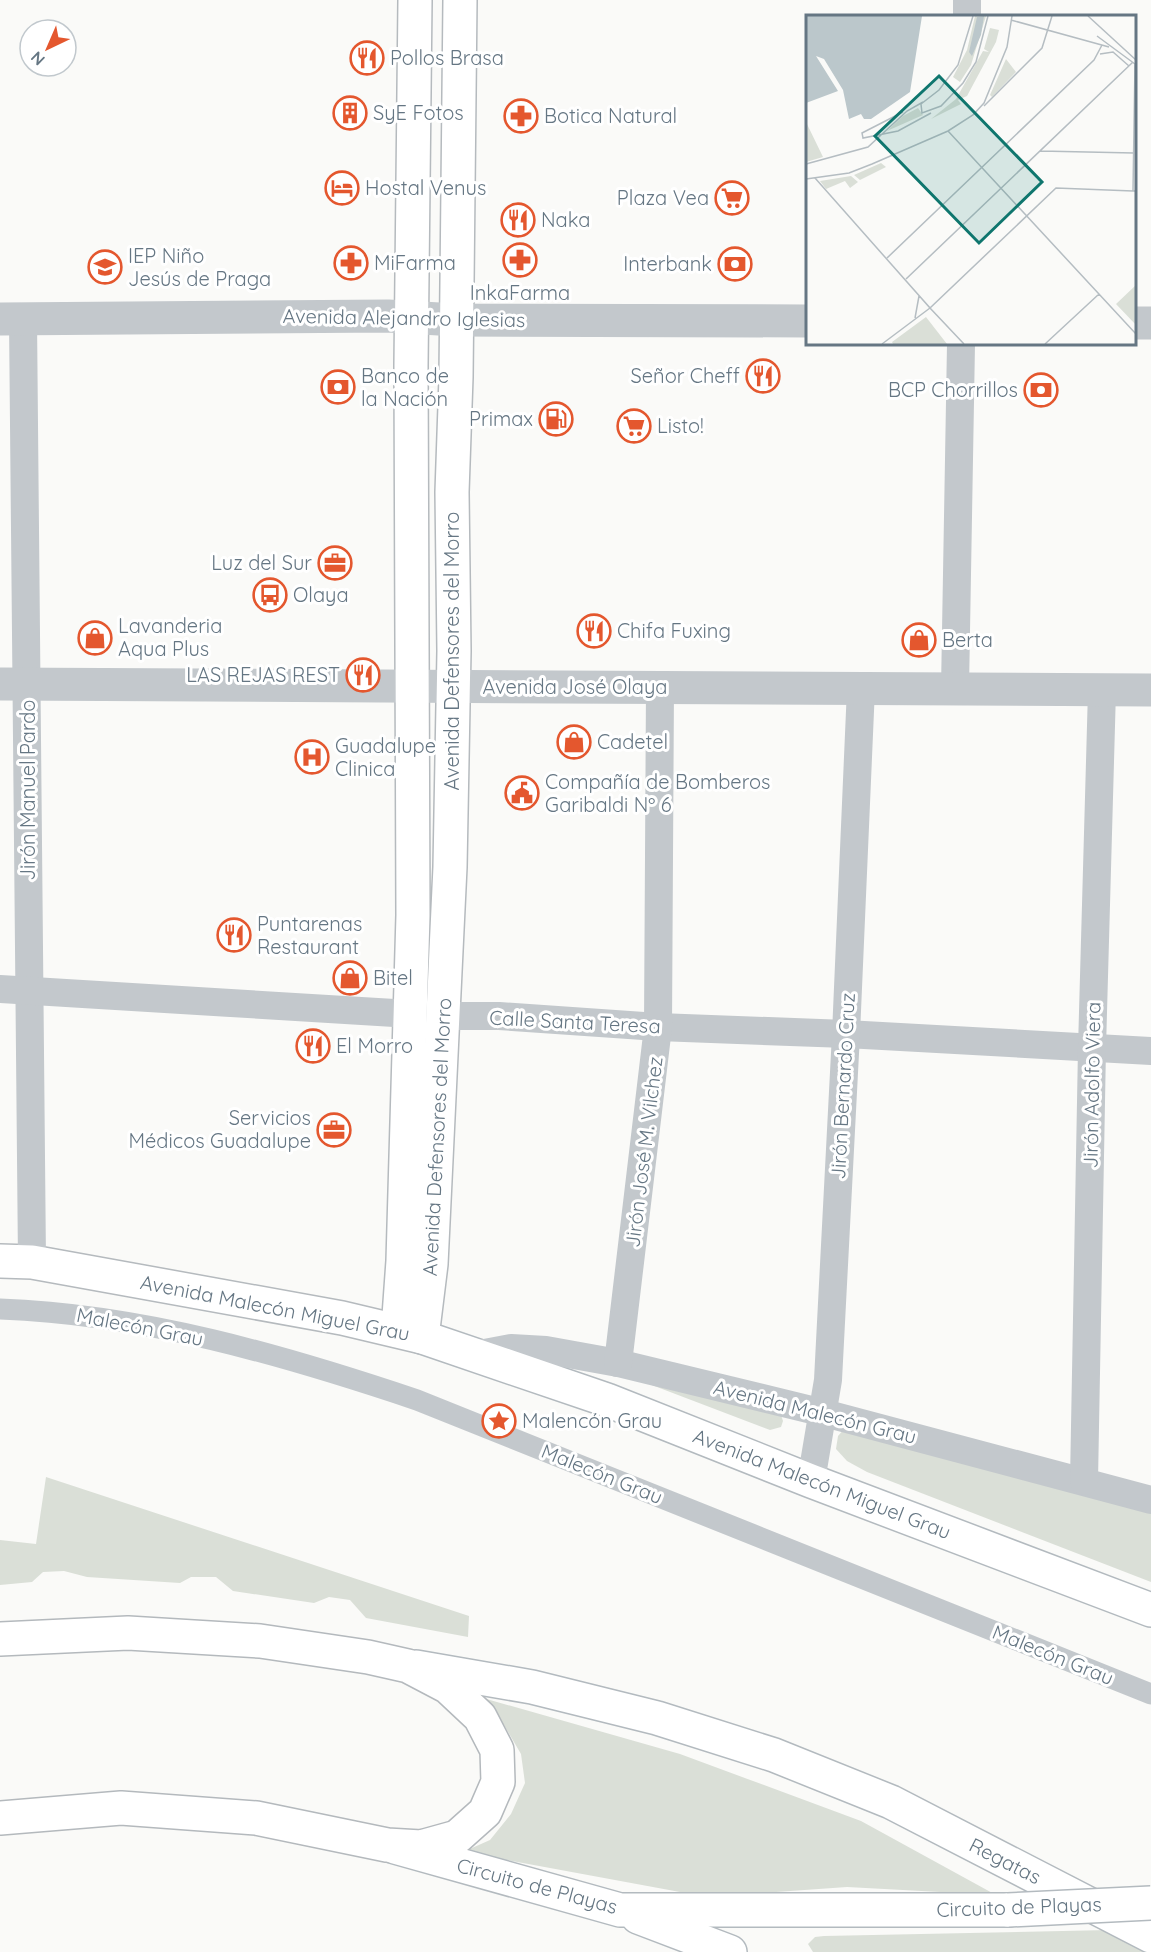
<svg xmlns="http://www.w3.org/2000/svg" width="1151" height="1952" viewBox="0 0 1151 1952" font-family="Quicksand,sans-serif">
	<style>
		.green { fill: #dadfd7 }
		.lines { fill: none; stroke-linecap: round; stroke-linejoin: round }
		.secondary-casing { stroke: #b3babf; stroke-width: 36 }
		.primary-casing { stroke: #b5babe; stroke-width: 36 }
		.trunk-casing { stroke: #b4b9bd; stroke-width: 36 }
		.pedestrian { stroke: #c3c8cc; stroke-width: 21 }
		.minor { stroke: #c3c8cc; stroke-width: 28 }
		.tertiary { stroke: #c3c8cc; stroke-width: 33 }
		.secondary { stroke: #fff; stroke-width: 33 }
		.primary { stroke: #fff; stroke-width: 33 }
		.trunk { stroke: #fff; stroke-width: 33 }
		.secondary-bridge-casing { stroke: #b3babf; stroke-width: 36; stroke-linecap: butt }
		.secondary-bridge { stroke: #fff; stroke-width: 33 }
		.labels { text-anchor: middle; stroke-width: 6; stroke-linejoin: round; paint-order: stroke }
		.poi-label { font-size: 20px; fill: #657683; stroke: #fff; text-anchor: start }
		.street-label { font-size: 20px; fill: #657683; stroke: #fff }
		.inset-road { fill: none; stroke: #b5bdc2; stroke-width: 1.5 }
		.view { fill: #0f766e; fill-opacity: 0.15; stroke: #0f766e; stroke-width: 3 }
		.inset-edge { fill: none; stroke: #657683; stroke-width: 3 }
	</style>
	<rect width="100%" height="100%" fill="#fafaf8"/>
	<g class="green">
		<polygon points="615,1371 781,1415 783,1421 781,1427 770,1430"/>
		<polygon points="845,1428 1151,1511 1151,1582 867,1472 847,1461 836,1449 838,1436"/>
		<polygon points="46,1477 469,1616 468,1637 366,1618 350,1600 329,1597 314,1603 233,1591 216,1577 191,1577 180,1583 87,1577 64,1571 43,1572 32,1582 0,1585 0,1540 36,1544"/>
		<polygon points="476,1696 680,1754 861,1821 996,1895 847,1887 707,1897 463,1852 490,1840 511,1814 525,1783 521,1754 504,1725"/>
		<polygon points="1109,1930 1151,1952 813,1952 808,1944 815,1937 824,1936"/>
	</g>
	<g class="lines">
		<g class="secondary-casing">
			<g id="secondary">
				<polyline points="422,1337 607,1400 811,1481 1151,1610"/>
				<polyline points="416,1667 532,1687 657,1718 774,1755 891,1802 1151,1936"/>
				<polyline points="395,1847 620,1910 1008,1910"/>
				<polyline points="638,1917 730,1952"/>
			</g>
		</g>
		<g class="primary-casing">
			<g id="primary">
				<polyline points="0,1261 32,1262 342,1318 422,1337 431,1264 450,867 454,651 452,492 456,377 460,0"/>
				<polyline points="398,1330 403,1261 413,915 411,366 415,0"/>
			</g>
		</g>
		<g class="trunk-casing">
			<polyline id="trunk" points="0,1639 128,1633 260,1641 368,1657 408,1666 448,1687 480,1717 497,1750 498,1782 485,1812 457,1837 421,1847 387,1845 256,1818 121,1808 0,1818"/>
		</g>
		<path class="pedestrian" d="M0,1309C142,1314 283,1355 417,1400L1151,1694"/>
		<g class="minor">
			<polyline points="967,16 967,0"/>
			<polyline points="23,319 32,1262"/>
			<polyline points="955,689 961,344"/>
			<polyline points="0,989 444,1016 499,1016 658,1027 846,1034 1151,1051"/>
			<polyline points="474,1355 511,1348 546,1350 618,1363 824,1413 1151,1500"/>
			<polyline points="618,1363 658,1027 660,687"/>
			<polyline points="811,1481 828,1380 846,1034 861,688"/>
			<polyline points="1084,1481 1092,1048 1102,690"/>
		</g>
		<g class="tertiary">
			<polyline points="0,319 388,316 456,320 808,321"/>
			<polyline points="1134,323 1151,323"/>
			<polyline points="0,684 1151,690"/>
		</g>
		<use href="#secondary" class="secondary"/>
		<use href="#primary" class="primary"/>
		<use href="#trunk" class="trunk"/>
		<g class="secondary-bridge-casing">
			<polyline id="secondary-bridge" points="1008,1910 1151,1903"/>
		</g>
		<use href="#secondary-bridge" class="secondary-bridge"/>
	</g>
	<defs>
		<g id="restaurant-ring" transform="scale(1.725)"><circle r="9.5" fill="#fff" stroke="#e4572e" stroke-width="1.5"/><path d="M-5-6h1v4h1v-4h1v4h1v-4h1v5L-1.5 .5V6h-2V.5L-5-1ZM5-6V6H3V1.5H1.5Q1.5-4 5-6Z" fill="#e4572e"/></g>
		<g id="building-ring" transform="scale(1.725)"><circle r="9.5" fill="#fff" stroke="#e4572e" stroke-width="1.5"/><path d="M-4-6H4V6H1V3H-1V6H-4ZM-2.5-4.3h1.7v1.8h-1.7ZM.8-4.3h1.7v1.8H.8ZM-2.5-1h1.7V.8h-1.7ZM.8-1h1.7V.8H.8Z" fill="#e4572e"/></g>
		<g id="pharmacy-ring" transform="scale(1.725)"><circle r="9.5" fill="#fff" stroke="#e4572e" stroke-width="1.5"/><path d="M-2-6h4v4h4v4h-4v4h-4v-4h-4v-4h4Z" fill="#e4572e"/></g>
		<g id="hotel-ring" transform="scale(1.725)"><circle r="9.5" fill="#fff" stroke="#e4572e" stroke-width="1.5"/><path d="M-6-4.5h1.5V1H6V5H4.5V3h-9V5H-6ZM-4 0a1.8 1.8 0 1 1 3.6 0ZM.5 0V-2.5h3Q6-2.5 6 0Z" fill="#e4572e"/></g>
		<g id="supermarket-ring" transform="scale(1.725)"><circle r="9.5" fill="#fff" stroke="#e4572e" stroke-width="1.5"/><path d="M-6-5.5h2.5l.6 2H6L4.5 2H-2.5L-4.4-4H-6ZM-1.5 3.2a1.3 1.3 0 1 0 .1 0ZM3 3.2a1.3 1.3 0 1 0 .1 0Z" fill="#e4572e"/></g>
		<g id="bank-ring" transform="scale(1.725)"><circle r="9.5" fill="#fff" stroke="#e4572e" stroke-width="1.5"/><path d="M-6-4H6V4H-6ZM0-2.3a2.3 2.3 0 1 0 0 4.6a2.3 2.3 0 1 0 0-4.6Z" fill="#e4572e"/></g>
		<g id="school-ring" transform="scale(1.725)"><circle r="9.5" fill="#fff" stroke="#e4572e" stroke-width="1.5"/><path d="M0-5L7-2L0 1L-7-2ZM-4 1L0 2.5L4 1V4Q0 6-4 4Z" fill="#e4572e"/></g>
		<g id="fuel-ring" transform="scale(1.725)"><circle r="9.5" fill="#fff" stroke="#e4572e" stroke-width="1.5"/><path d="M-5.5-6h7V0h2V4h1.3V-2.5L3-4.5l.8-.8L6-3V5H2.5V1h-1V6h-7ZM-4.2-4.7v3.2H.2V-4.7Z" fill="#e4572e"/></g>
		<g id="office-ring" transform="scale(1.725)"><circle r="9.5" fill="#fff" stroke="#e4572e" stroke-width="1.5"/><path d="M-6-3h4V-5.5h4V-3h4V5H-6ZM-1-4.5V-3h2v-1.5ZM-6 0V1H6V0Z" fill="#e4572e"/></g>
		<g id="bus-ring" transform="scale(1.725)"><circle r="9.5" fill="#fff" stroke="#e4572e" stroke-width="1.5"/><path d="M-5-6H5V4H4V6H2V4H-2V6H-4V4H-5ZM-3.5-4V0h7V-4ZM-3.5 1.2v1.5H-2V1.2ZM2 1.2v1.5H3.5V1.2Z" fill="#e4572e"/></g>
		<g id="shop-ring" transform="scale(1.725)"><circle r="9.5" fill="#fff" stroke="#e4572e" stroke-width="1.5"/><path d="M-5-2.5h2.3a2.7 3.5 0 0 1 5.4 0H5L5.5 6h-11ZM-1.5-2.5h3a1.5 2.3 0 0 0-3 0Z" fill="#e4572e"/></g>
		<g id="hospital-ring" transform="scale(1.725)"><circle r="9.5" fill="#fff" stroke="#e4572e" stroke-width="1.5"/><path d="M-5-5h3v3.5h4V-5h3V5h-3V1.5h-4V5h-3Z" fill="#e4572e"/></g>
		<g id="civic-ring" transform="scale(1.725)"><circle r="9.5" fill="#fff" stroke="#e4572e" stroke-width="1.5"/><path d="M-.6-6.5H3V-4.5H.6V-3L4-1V1h2V6H-6V1h2V-1L-.6-3ZM-1.2 2.5V6h2.4V2.5Z" fill="#e4572e"/></g>
		<g id="sight-ring" transform="scale(1.725)"><circle r="9.5" fill="#fff" stroke="#e4572e" stroke-width="1.5"/><path d="M0-6L1.8-2.2L6-1.7L2.9 1.2L3.7 5.4L0 3.3L-3.7 5.4L-2.9 1.2L-6-1.7L-1.8-2.2Z" fill="#e4572e"/></g>
	</defs>
	<g fill-rule="evenodd">
		<use href="#restaurant-ring" x="367" y="58"/>
		<use href="#building-ring" x="350" y="113"/>
		<use href="#pharmacy-ring" x="521" y="116"/>
		<use href="#hotel-ring" x="342" y="188"/>
		<use href="#supermarket-ring" x="732" y="198"/>
		<use href="#restaurant-ring" x="518" y="220"/>
		<use href="#pharmacy-ring" x="520" y="260"/>
		<use href="#pharmacy-ring" x="351" y="263"/>
		<use href="#bank-ring" x="735" y="264"/>
		<use href="#school-ring" x="105" y="267"/>
		<use href="#restaurant-ring" x="763" y="376"/>
		<use href="#bank-ring" x="338" y="387"/>
		<use href="#bank-ring" x="1041" y="390"/>
		<use href="#fuel-ring" x="556" y="419"/>
		<use href="#supermarket-ring" x="634" y="426"/>
		<use href="#office-ring" x="335" y="563"/>
		<use href="#bus-ring" x="270" y="595"/>
		<use href="#restaurant-ring" x="594" y="631"/>
		<use href="#shop-ring" x="95" y="638"/>
		<use href="#shop-ring" x="919" y="640"/>
		<use href="#restaurant-ring" x="363" y="675"/>
		<use href="#shop-ring" x="574" y="742"/>
		<use href="#hospital-ring" x="312" y="757"/>
		<use href="#civic-ring" x="522" y="793"/>
		<use href="#restaurant-ring" x="234" y="935"/>
		<use href="#shop-ring" x="350" y="978"/>
		<use href="#restaurant-ring" x="313" y="1046"/>
		<use href="#office-ring" x="334" y="1130"/>
		<use href="#sight-ring" x="499" y="1421"/>
	</g>
	<g class="labels">
		<g class="poi-label">
			<text x="390" y="65">Pollos Brasa</text>
			<text x="373" y="120">SyE Fotos</text>
			<text x="544" y="123">Botica Natural</text>
			<text x="365" y="195">Hostal Venus</text>
			<text x="709" y="205" text-anchor="end">Plaza Vea</text>
			<text x="541" y="227">Naka</text>
			<text x="128" y="263">IEP Niño<tspan x="128" dy="23">Jesús de Praga</tspan></text>
			<text x="374" y="270">MiFarma</text>
			<text x="712" y="271" text-anchor="end">Interbank</text>
			<text x="520" y="300" text-anchor="middle">InkaFarma</text>
			<text x="361" y="383">Banco de<tspan x="361" dy="23">la Nación</tspan></text>
			<text x="740" y="383" text-anchor="end">Señor Cheff</text>
			<text x="1018" y="397" text-anchor="end">BCP Chorrillos</text>
			<text x="533" y="426" text-anchor="end">Primax</text>
			<text x="657" y="433">Listo!</text>
			<text x="312" y="570" text-anchor="end">Luz del Sur</text>
			<text x="293" y="602">Olaya</text>
			<text x="118" y="633">Lavanderia<tspan x="118" dy="23">Aqua Plus</tspan></text>
			<text x="617" y="638">Chifa Fuxing</text>
			<text x="942" y="647">Berta</text>
			<text x="340" y="682" text-anchor="end">LAS REJAS REST</text>
			<text x="597" y="749">Cadetel</text>
			<text x="335" y="753">Guadalupe<tspan x="335" dy="23">Clinica</tspan></text>
			<text x="545" y="789">Compañía de Bomberos<tspan x="545" dy="23">Garibaldi Nº 6</tspan></text>
			<text x="257" y="931">Puntarenas<tspan x="257" dy="23">Restaurant</tspan></text>
			<text x="373" y="985">Bitel</text>
			<text x="336" y="1053">El Morro</text>
			<text x="311" y="1125" text-anchor="end">Servicios<tspan x="311" dy="23">Médicos Guadalupe</tspan></text>
			<text x="522" y="1428">Malencón Grau</text>
		</g>
		<g class="street-label">
			<text transform="translate(404 318) rotate(1)" y="7">Avenida Alejandro Iglesias</text>
			<text transform="translate(452 651) rotate(-90)" y="7">Avenida Defensores del Morro</text>
			<text x="575" y="694">Avenida José Olaya</text>
			<text transform="translate(28 790) rotate(-90)" y="7">Jirón Manuel Pardo</text>
			<text transform="translate(575 1022) rotate(3)" y="7">Calle Santa Teresa</text>
			<text transform="translate(1092 1085) rotate(-89)" y="7">Jirón Adolfo Viera</text>
			<text transform="translate(843 1086) rotate(-87)" y="7">Jirón Bernardo Cruz</text>
			<text transform="translate(437 1137) rotate(-87)" y="7">Avenida Defensores del Morro</text>
			<text transform="translate(644 1152) rotate(-83)" y="7">Jirón José M. Vilchez</text>
			<text transform="translate(275 1308) rotate(11)" y="7">Avenida Malecón Miguel Grau</text>
			<text transform="translate(140 1327) rotate(11)" y="7">Malecón Grau</text>
			<text transform="translate(815 1412) rotate(14)" y="7">Avenida Malecón Grau</text>
			<text transform="translate(602 1474) rotate(22)" y="7">Malecón Grau</text>
			<text transform="translate(822 1484) rotate(21)" y="7">Avenida Malecón Miguel Grau</text>
			<text transform="translate(1053 1655) rotate(22)" y="7">Malecón Grau</text>
			<text transform="translate(1005 1861) rotate(27)" y="7">Regatas</text>
			<text transform="translate(537 1886) rotate(15)" y="7">Circuito de Playas</text>
			<text transform="translate(1019 1907) rotate(-2)" y="7">Circuito de Playas</text>
		</g>
	</g>
	<g transform="translate(806 15)">
		<rect width="330" height="330" fill="#fafaf8"/>
		<path d="M169,1H180L165,50L154,67L147,62L161,35ZM184,13L193,15L190,27L161,81L152,85L155,89L125,104L150,84L177,36L183,37L178,34ZM200,44L210,57L186,82L184,80ZM112,93L117,100L81,116L97,101ZM0,107L17,142L0,147ZM75,148L80,152L54,165L48,160ZM45,161L52,167L44,173L39,166L20,174L14,166ZM330,270V310L310,289ZM120,302L141,329H87L86,327Z" fill="#dadfd7"/>
		<path d="M0,1H116L104,77L65,104H58L55,99L43,104L37,75L18,44L10,41L32,76L0,88ZM178,1L175,20L166,41L163,37L171,2Z" fill="#bbc7cb"/>
		<path class="inset-road" d="M167,1L152,50L133,75L115,89L116,98L135,91L157,68L170,47L182,1M282,1L330,45M205,5L303,32M291,21L329,49L327,176H330M294,39L307,37L323,51M178,91L236,33L246,1M97,97L56,118L57,123L92,116L125,98M142,116L330,319M234,136L328,138M0,149L62,132L101,96L117,87M9,163L124,293L76,329M0,164L43,158L66,149L142,116L167,100L178,88L201,32L206,1M81,243L288,45L296,30M100,264L327,47M109,303L113,281M158,329L124,293L250,173L327,176M239,329L293,279"/>
		<path class="view" d="M133,61L236,167L173,228L69,121Z"/>
		<rect width="330" height="330" class="inset-edge"/>
	</g>
	<g transform="translate(48 48) rotate(224)"><circle r="28" fill="#ffffff" stroke="#c1c8cd" stroke-width="1.5"/>
	<path d="M0-4.5L10 22L0 15L-10 22Z" fill="#e4572e"/>
	<text y="-9" font-size="16" font-weight="bold" text-anchor="middle" fill="#657683">N</text>
	</g>
</svg>
